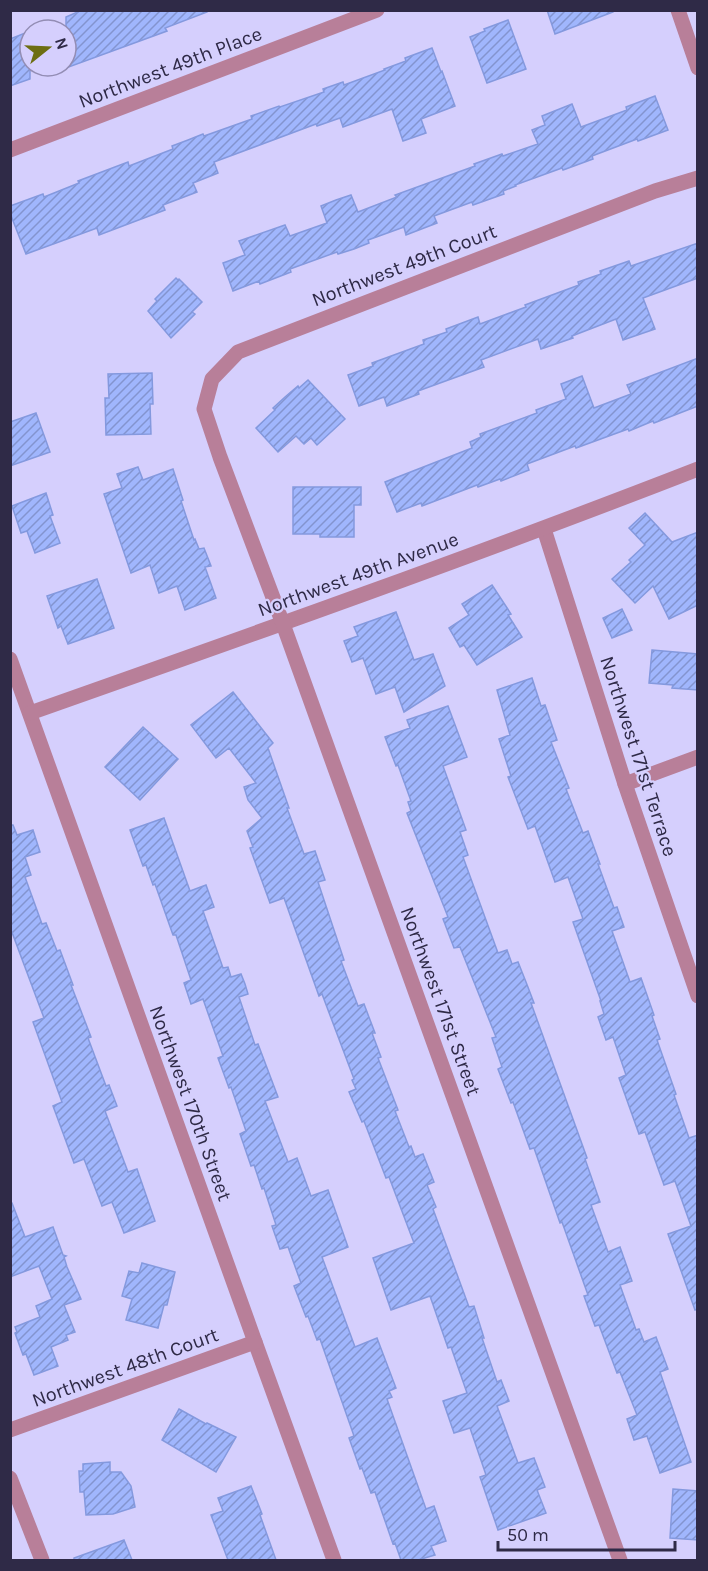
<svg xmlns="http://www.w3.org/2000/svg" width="708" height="1571" viewBox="0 0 708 1571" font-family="Karla,sans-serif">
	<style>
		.building { fill: url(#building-hatch); stroke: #8499de; stroke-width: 1.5 }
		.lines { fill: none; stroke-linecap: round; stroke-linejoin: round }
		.street { stroke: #b87f99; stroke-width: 15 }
		.labels { text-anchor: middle; stroke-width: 4.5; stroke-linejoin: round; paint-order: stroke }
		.street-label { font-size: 20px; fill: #2f2a47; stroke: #d5cffd }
	</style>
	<defs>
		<pattern id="building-hatch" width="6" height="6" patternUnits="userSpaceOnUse" patternTransform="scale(1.5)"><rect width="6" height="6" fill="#a0b6fd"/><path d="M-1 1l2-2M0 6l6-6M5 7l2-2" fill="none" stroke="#8394cf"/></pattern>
	</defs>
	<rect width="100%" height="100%" fill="#d5cffd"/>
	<g class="building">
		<polygon points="82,10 207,10 207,12 165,28 167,31 66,68 66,17"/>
		<polygon points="547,10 613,10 613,12 555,34"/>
		<polygon points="508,20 526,69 487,83 470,37 485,31 484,29"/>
		<polygon points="30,31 30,79 10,86 10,39"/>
		<polygon points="432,48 441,72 442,71 455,106 421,119 426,133 403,141 392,109 343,127 340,118 317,126 316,124 214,162 218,173 193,183 197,192 163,205 165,210 99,235 97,228 26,254 10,213 10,206 43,194 44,197 79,183 78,181 128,162 129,166 173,149 172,146 188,140 203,134 204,136 252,119 251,116 279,106 280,107 324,92 323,89 343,82 344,85 385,70 384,69 406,61 405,58"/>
		<polygon points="655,96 668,130 638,141 637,139 592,156 593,159 563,170 562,168 515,185 516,186 503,191 504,194 473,205 472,202 434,216 437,223 406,235 404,227 368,240 369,243 354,249 338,254 337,252 290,269 291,272 260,284 259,281 233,291 223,263 245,255 239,241 285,225 290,236 327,223 321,206 336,200 351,195 358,212 397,197 395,195 475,166 474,164 502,154 503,156 538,144 532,130 545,125 542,116 572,104 581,127 627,110 626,107"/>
		<polygon points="698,243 698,278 643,298 655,329 623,340 616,319 572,336 573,338 541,349 538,339 481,360 484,367 418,391 419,394 387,406 384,397 359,406 348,375 373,366 372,363 424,344 423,340 447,332 446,329 478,317 480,324 526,307 525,305 579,285 578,282 601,274 600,271 629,261 631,266"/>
		<polygon points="176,278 178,280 179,279 202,302 192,312 195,314 171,338 148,311 157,301 155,299"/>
		<polygon points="698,358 698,406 654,423 653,421 629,431 628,429 576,448 575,446 527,464 529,470 501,481 500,479 478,487 477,485 422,506 421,503 397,512 385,482 472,448 470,442 481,437 480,434 537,413 536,410 566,399 561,384 582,376 594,408 631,394 627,385"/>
		<polygon points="152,373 153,404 150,404 151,434 106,435 105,398 109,398 108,374"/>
		<polygon points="308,380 345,419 317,445 311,438 304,444 296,436 278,452 256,428 275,410 273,408 285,397 298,386 299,388"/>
		<polygon points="36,413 50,452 10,466 10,422"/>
		<polygon points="138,467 143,480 173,469 183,500 181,501 194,540 195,539 199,549 204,548 211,566 205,567 216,598 185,610 177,586 159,593 150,565 131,573 104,494 122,488 117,474"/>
		<polygon points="293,487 361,487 361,505 354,505 354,537 320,537 320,534 293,534"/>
		<polygon points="46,493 53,515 50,516 60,543 35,553 27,531 21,533 12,506"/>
		<polygon points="645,513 672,542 698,532 698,605 669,619 653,586 635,603 612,579 631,562 629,560 645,545 629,528"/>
		<polygon points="97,579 114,628 68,644 61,626 58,628 47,596"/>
		<polygon points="492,585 511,614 508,615 522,637 477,665 464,645 460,647 449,628 469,615 462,604"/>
		<polygon points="622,609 632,630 612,638 603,618"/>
		<polygon points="396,612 414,660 433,654 445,686 404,712 395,687 376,694 363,658 352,662 344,641 358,636 354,627"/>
		<polygon points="652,650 698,654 698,690 672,688 673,685 649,683"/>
		<polygon points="532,678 541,706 545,705 557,740 551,742 569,788 566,789 583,833 588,831 600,864 598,864 614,908 617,907 624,927 612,931 630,982 641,978 654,1015 652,1016 660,1039 657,1040 676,1094 674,1095 689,1138 698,1135 698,1309 695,1310 668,1234 691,1226 675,1181 664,1185 645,1132 639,1134 619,1078 626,1075 613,1037 606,1040 598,1017 604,1014 600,1001 601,1001 573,922 583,919 568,877 555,882 535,826 528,829 508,777 511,776 499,739 510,735 497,690"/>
		<polygon points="233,692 273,743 268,748 289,808 287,808 304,854 315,851 325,880 318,882 344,960 341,961 358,1006 364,1004 375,1033 372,1033 381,1057 378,1058 398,1110 395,1111 409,1147 411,1146 415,1157 423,1154 434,1182 427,1185 436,1207 433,1209 469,1307 474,1306 484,1338 482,1338 497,1382 501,1380 509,1401 497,1406 518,1463 534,1458 545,1487 537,1490 546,1513 498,1530 480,1477 486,1475 470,1428 454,1433 443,1401 467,1393 451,1347 448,1348 430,1296 391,1310 373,1258 414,1243 389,1177 386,1178 364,1121 362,1122 349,1092 356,1089 352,1080 354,1079 322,994 319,996 284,898 270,903 250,848 253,847 247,831 262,818 248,800 244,787 256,783 229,748 216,758 191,725"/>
		<polygon points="448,706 467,757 443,766 466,830 460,832 468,855 463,857 498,953 507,950 512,964 518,962 526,982 534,1003 531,1003 587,1158 585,1159 600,1202 591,1205 608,1252 620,1247 632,1281 620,1285 636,1330 639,1329 644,1342 656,1337 668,1369 660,1372 691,1462 660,1473 647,1436 634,1440 627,1419 637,1415 620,1372 617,1373 599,1325 595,1326 584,1296 588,1295 562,1222 560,1223 534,1148 530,1149 513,1102 511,1103 498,1069 502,1067 492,1038 496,1037 460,947 454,948 443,919 448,917 407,813 411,811 408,802 411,801 398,765 396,766 385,737 410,728 407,720"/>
		<polygon points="143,727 178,759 140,800 105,767"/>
		<polygon points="164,818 190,891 206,885 214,907 203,911 223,968 228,967 231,977 241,974 245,984 248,994 239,997 255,1045 258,1044 278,1097 265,1101 288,1162 297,1158 311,1196 328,1190 348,1247 322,1257 355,1347 377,1338 396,1388 389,1391 392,1397 387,1399 426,1509 434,1506 446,1541 431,1546 435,1555 418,1560 401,1560 395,1543 393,1544 375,1492 371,1493 362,1468 360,1469 349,1438 354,1436 320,1339 317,1340 308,1316 306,1317 294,1286 301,1283 288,1247 280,1249 272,1226 276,1225 264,1188 262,1189 254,1165 251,1166 240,1134 246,1131 231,1087 229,1088 218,1058 223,1056 203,999 191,1004 184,983 191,980 176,935 173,935 155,884 153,885 146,865 143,866 130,830"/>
		<polygon points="10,825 13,825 17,835 33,830 40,852 25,857 31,875 25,877 42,924 46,923 57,951 60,950 73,985 71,985 91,1037 88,1038 106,1086 109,1085 117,1106 105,1111 128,1172 137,1169 155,1221 124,1233 112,1202 102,1206 84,1159 74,1163 53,1106 62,1102 33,1022 44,1018 10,927"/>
		<polygon points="10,1203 12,1203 25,1237 53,1227 63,1255 66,1256 64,1257 67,1267 81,1299 64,1305 75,1332 66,1335 68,1340 51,1347 58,1366 34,1375 26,1354 23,1355 15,1333 17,1332 15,1327 40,1317 36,1306 52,1299 39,1266 10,1277"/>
		<polygon points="142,1263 175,1272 167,1305 164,1305 158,1328 126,1320 132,1299 122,1296 129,1271 139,1273"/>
		<polygon points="179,1409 206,1424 207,1423 236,1437 216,1472 162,1440"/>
		<polygon points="110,1462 110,1472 121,1472 131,1486 135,1507 113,1514 86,1515 84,1492 80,1492 79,1471 83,1471 83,1464"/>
		<polygon points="251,1486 262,1514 260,1515 276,1560 228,1560 211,1515 223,1511 218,1498"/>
		<polygon points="673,1489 698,1491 698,1540 670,1538"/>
		<polygon points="124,1540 132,1560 74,1560 74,1558"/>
	</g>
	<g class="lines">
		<g class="street">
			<polyline points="678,10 698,68"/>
			<polyline points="10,150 377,10"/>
			<polyline points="544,529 625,784 698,996"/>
			<polyline points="10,659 255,1342 334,1560"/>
			<path d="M30,713C254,634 477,555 698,469"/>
			<polyline points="625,784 698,757"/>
			<polyline points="10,1430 255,1342"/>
			<polyline points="10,1478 42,1560"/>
			<polyline points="620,1560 283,624 220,457 204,409 212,379 238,352 655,191 698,178"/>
		</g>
	</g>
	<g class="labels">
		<g class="street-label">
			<text transform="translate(170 67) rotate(-21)" y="7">Northwest 49th Place</text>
			<text transform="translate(404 265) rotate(-21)" y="7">Northwest 49th Court</text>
			<text transform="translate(358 574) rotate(-20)" y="7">Northwest 49th Avenue</text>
			<text transform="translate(639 756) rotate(72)" y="7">Northwest 171st Terrace</text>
			<text transform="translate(441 1001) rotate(70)" y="7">Northwest 171st Street</text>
			<text transform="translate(191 1103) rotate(70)" y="7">Northwest 170th Street</text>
			<text transform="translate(125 1367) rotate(-20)" y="7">Northwest 48th Court</text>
		</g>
	</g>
	<rect width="708" height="1571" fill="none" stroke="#2f2a47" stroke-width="24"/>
	<g transform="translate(48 48) rotate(72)"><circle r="28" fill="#d5cffd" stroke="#938db4" stroke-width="1.5"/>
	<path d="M0-4.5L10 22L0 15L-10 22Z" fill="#6d6e12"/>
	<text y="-9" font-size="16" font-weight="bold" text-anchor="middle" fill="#2f2a47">N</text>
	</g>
	<path d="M498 1541v9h177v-9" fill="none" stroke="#2f2a47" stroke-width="3"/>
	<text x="507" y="1541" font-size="18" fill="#2f2a47" stroke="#d5cffd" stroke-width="4.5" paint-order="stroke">50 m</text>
</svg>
